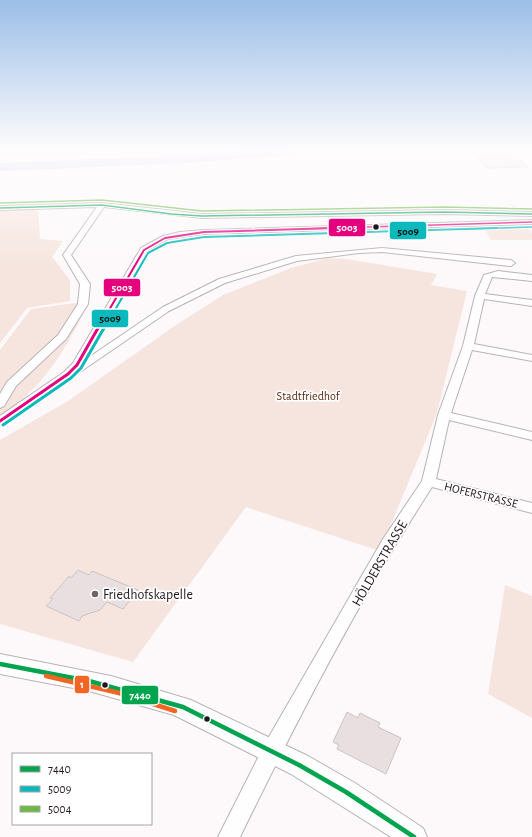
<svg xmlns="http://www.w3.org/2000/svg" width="532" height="837" viewBox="0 0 532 837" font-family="'Alegreya Sans',sans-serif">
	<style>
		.green { fill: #f6e5de }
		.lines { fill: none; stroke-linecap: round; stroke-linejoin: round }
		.river { fill: #c9cde5; fill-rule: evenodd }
		.building { fill: #e9dfe0; stroke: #ccc3c4 }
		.minor-casing { stroke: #b9b2b6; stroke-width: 2 }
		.tertiary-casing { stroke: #b9b2b6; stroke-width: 2 }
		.minor { fill: #fffefe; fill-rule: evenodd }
		.tertiary { fill: #fffefe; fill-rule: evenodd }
		.bus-1-far1-casing { stroke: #fff; stroke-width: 3 }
		.bus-1-casing { stroke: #fff; stroke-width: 8 }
		.bus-2-far2-casing { stroke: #fff; stroke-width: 3 }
		.bus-2-far1-casing { stroke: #fff; stroke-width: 4 }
		.bus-2-casing { stroke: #fff; stroke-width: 6 }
		.bus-3-casing { stroke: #fff; stroke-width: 3 }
		.bus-4-far2-casing { stroke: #fff; stroke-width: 3 }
		.bus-4-far1-casing { stroke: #fff; stroke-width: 4 }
		.bus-4-casing { stroke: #fff; stroke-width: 6 }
		.bus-5-casing { stroke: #fff; stroke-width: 8 }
		.bus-1-far1 { stroke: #00a44f; stroke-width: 1.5 }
		.bus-1 { stroke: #00a44f; stroke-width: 4.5 }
		.bus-2-far2 { stroke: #0ab9bb; stroke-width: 1.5 }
		.bus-2-far1 { stroke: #0ab9bb; stroke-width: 2 }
		.bus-2 { stroke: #0ab9bb; stroke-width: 3 }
		.bus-3 { stroke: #6ab941; stroke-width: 1.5 }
		.bus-4-far2 { stroke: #e5007d; stroke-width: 1.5 }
		.bus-4-far1 { stroke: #e5007d; stroke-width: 2 }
		.bus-4 { stroke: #e5007d; stroke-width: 3 }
		.bus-5 { stroke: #f26522; stroke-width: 4.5 }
		.bus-dot { fill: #21161d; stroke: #fff; stroke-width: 1.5 }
		.poi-dot { fill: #6e656b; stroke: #fff; stroke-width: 1.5 }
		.labels { text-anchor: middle; stroke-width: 3.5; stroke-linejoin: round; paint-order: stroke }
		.park-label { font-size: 12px; fill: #582710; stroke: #fff }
		.street-label { font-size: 12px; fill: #21161d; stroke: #fff }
		.near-street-label { font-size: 14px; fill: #21161d; stroke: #fff }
		.near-poi-label { font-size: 14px; fill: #21161d; stroke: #fff; text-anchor: start }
		.line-badge { stroke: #fff; stroke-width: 1.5 }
		.badge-label { font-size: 11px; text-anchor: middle; font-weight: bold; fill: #fff }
		.pale-badge-label { font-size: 11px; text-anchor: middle; font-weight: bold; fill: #111 }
	</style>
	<rect width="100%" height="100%" fill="#fdf9fb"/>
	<g class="green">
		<polygon points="0,151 200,151 0,158"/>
		<polygon points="327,151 348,151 245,160 243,158"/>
		<polygon points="38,204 40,239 63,241 52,257 70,280 70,301 27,308 0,343 0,205"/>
		<polygon points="485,229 529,229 532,233 532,240 491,240"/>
		<polygon points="328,258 347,259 437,274 431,285 467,291 437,413 380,551 246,507 133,662 0,624 0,440 68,401 176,325 223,295 291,268"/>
		<path d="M89,301C68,347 43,388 0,417V350L31,309Z"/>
		<polygon points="505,585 532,596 532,718 488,694"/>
	</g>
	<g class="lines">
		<polygon class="river" points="240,151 294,151 292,154 287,155 188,163 0,171 0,163 188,155"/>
	</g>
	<g class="building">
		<polygon points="476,156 515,156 528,167 487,168"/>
		<polygon points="78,570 89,575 92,571 138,590 123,609 107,602 100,610 82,616 79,621 46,606 53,599 50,598 69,576 71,578"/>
		<polygon points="347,712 358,718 360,713 380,723 378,727 401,738 386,774 337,749 339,745 333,742"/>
	</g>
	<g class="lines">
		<g class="minor-casing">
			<g id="minor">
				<polygon points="102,203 202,214 444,210 532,212 532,216 444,214 202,218 104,207 71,255 90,284 88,304 66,339 16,386 4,406 0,408 0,394 7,382 58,335 78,304 80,284 63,255 97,207 0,210 0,206"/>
				<polygon points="532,220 532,224 204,234 168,239 147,251 85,360 163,307 219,279 296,256 382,248 511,260 515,263 511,266 382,252 359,253 297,261 225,283 169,311 4,424 0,425 0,416 64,372 73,363 141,248 163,236 180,232 204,230"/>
				<path d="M498,271L532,275V281L492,277L485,294L532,300V306L484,299L474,344L532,355V361L472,350L451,413L532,432V440L449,420L436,479L532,503V513L432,487C360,598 298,718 240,837H218L266,742L383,539L422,481L438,415L463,346L475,296L484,275Z"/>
			</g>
		</g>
		<g class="tertiary-casing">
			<polygon id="tertiary" points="0,654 111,676 191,700 308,756 355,783 423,828 427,837 391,837 291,774 174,715 89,691 0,674"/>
		</g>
		<use href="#minor" class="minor"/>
		<use href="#tertiary" class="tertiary"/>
		<g class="bus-1-far1-casing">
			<polyline id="bus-1-far1" points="0,208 102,205 171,214 202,216 444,212 532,214"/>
		</g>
		<g class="bus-1-casing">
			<polyline id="bus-1" points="0,664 89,681 183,707 299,765 346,792 414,837"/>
		</g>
		<g class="bus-2-far2-casing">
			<polyline id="bus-2-far2" points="464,229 532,227"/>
		</g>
		<g class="bus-2-far1-casing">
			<polyline id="bus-2-far1" points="104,329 148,253 167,243 204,237 497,228"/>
		</g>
		<g class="bus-2-casing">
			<polyline id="bus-2" points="3,425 71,378 81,368 104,328"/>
		</g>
		<g class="bus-3-casing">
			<polyline id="bus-3" points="0,203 102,200 202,211 444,207 532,209"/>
		</g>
		<g class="bus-4-far2-casing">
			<polyline id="bus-4-far2" points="300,229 532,222"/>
		</g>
		<g class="bus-4-far1-casing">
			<polyline id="bus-4-far1" points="98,329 144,250 165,238 204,232 333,228"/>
		</g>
		<g class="bus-4-casing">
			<polyline id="bus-4" points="0,421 68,374 77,365 98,328"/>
		</g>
		<g class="bus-5-casing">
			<polyline id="bus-5" points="46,676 119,693 175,711"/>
		</g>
		<use href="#bus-1-far1" class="bus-1-far1"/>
		<use href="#bus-1" class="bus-1"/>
		<use href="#bus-2-far2" class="bus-2-far2"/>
		<use href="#bus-2-far1" class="bus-2-far1"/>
		<use href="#bus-2" class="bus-2"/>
		<use href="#bus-3" class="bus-3"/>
		<use href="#bus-4-far2" class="bus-4-far2"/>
		<use href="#bus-4-far1" class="bus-4-far1"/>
		<use href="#bus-4" class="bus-4"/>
		<use href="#bus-5" class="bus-5"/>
	</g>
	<linearGradient id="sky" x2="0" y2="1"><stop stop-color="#9bbee7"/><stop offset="0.56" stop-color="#fefcfd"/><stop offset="1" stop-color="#fefcfd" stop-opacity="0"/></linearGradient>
	<rect width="532" height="268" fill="url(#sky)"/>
	<g class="bus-dot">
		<circle cx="376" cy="227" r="3.5"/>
		<circle cx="105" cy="685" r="3.5"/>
		<circle cx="207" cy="719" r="3.5"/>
	</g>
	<circle class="poi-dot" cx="95" cy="594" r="4"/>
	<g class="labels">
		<g class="park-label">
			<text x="308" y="400">Stadtfriedhof</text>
		</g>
		<g class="street-label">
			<text transform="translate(481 495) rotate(14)" y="4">HOFERSTRASSE</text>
		</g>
		<g class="near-street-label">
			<text transform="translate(379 563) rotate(-60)" y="5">HÖLDERSTRASSE</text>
		</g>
		<g class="near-poi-label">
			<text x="103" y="599">Friedhofskapelle</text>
		</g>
	</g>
	<g class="line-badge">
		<rect x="328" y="218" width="38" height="19" rx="4" fill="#e5007d"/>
		<rect x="389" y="221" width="38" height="19" rx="4" fill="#0ab9bb"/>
		<rect x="103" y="278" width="38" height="19" rx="4" fill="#e5007d"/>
		<rect x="91" y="309" width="38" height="19" rx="4" fill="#0ab9bb"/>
		<rect x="74" y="675" width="16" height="19" rx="4" fill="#f26522"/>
		<rect x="121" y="685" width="38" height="20" rx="4" fill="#00a44f"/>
	</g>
	<g class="badge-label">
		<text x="347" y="231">5003</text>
		<text x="122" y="291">5003</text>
		<text x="82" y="688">1</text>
		<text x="140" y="699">7440</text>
	</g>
	<g class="pale-badge-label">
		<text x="408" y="235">5009</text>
		<text x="110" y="322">5009</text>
	</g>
	<rect x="12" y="753" width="140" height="72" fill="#ffffff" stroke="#a6a2a5"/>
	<rect x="20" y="766" width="20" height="6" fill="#00a44f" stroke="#a6a2a5"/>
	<text x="48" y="773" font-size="12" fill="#21161d">7440</text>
	<rect x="20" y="786" width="20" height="6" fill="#0ab9bb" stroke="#a6a2a5"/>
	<text x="48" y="793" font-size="12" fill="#21161d">5009</text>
	<rect x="20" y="806" width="20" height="6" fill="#6ab941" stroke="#a6a2a5"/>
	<text x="48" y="813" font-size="12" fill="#21161d">5004</text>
</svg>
